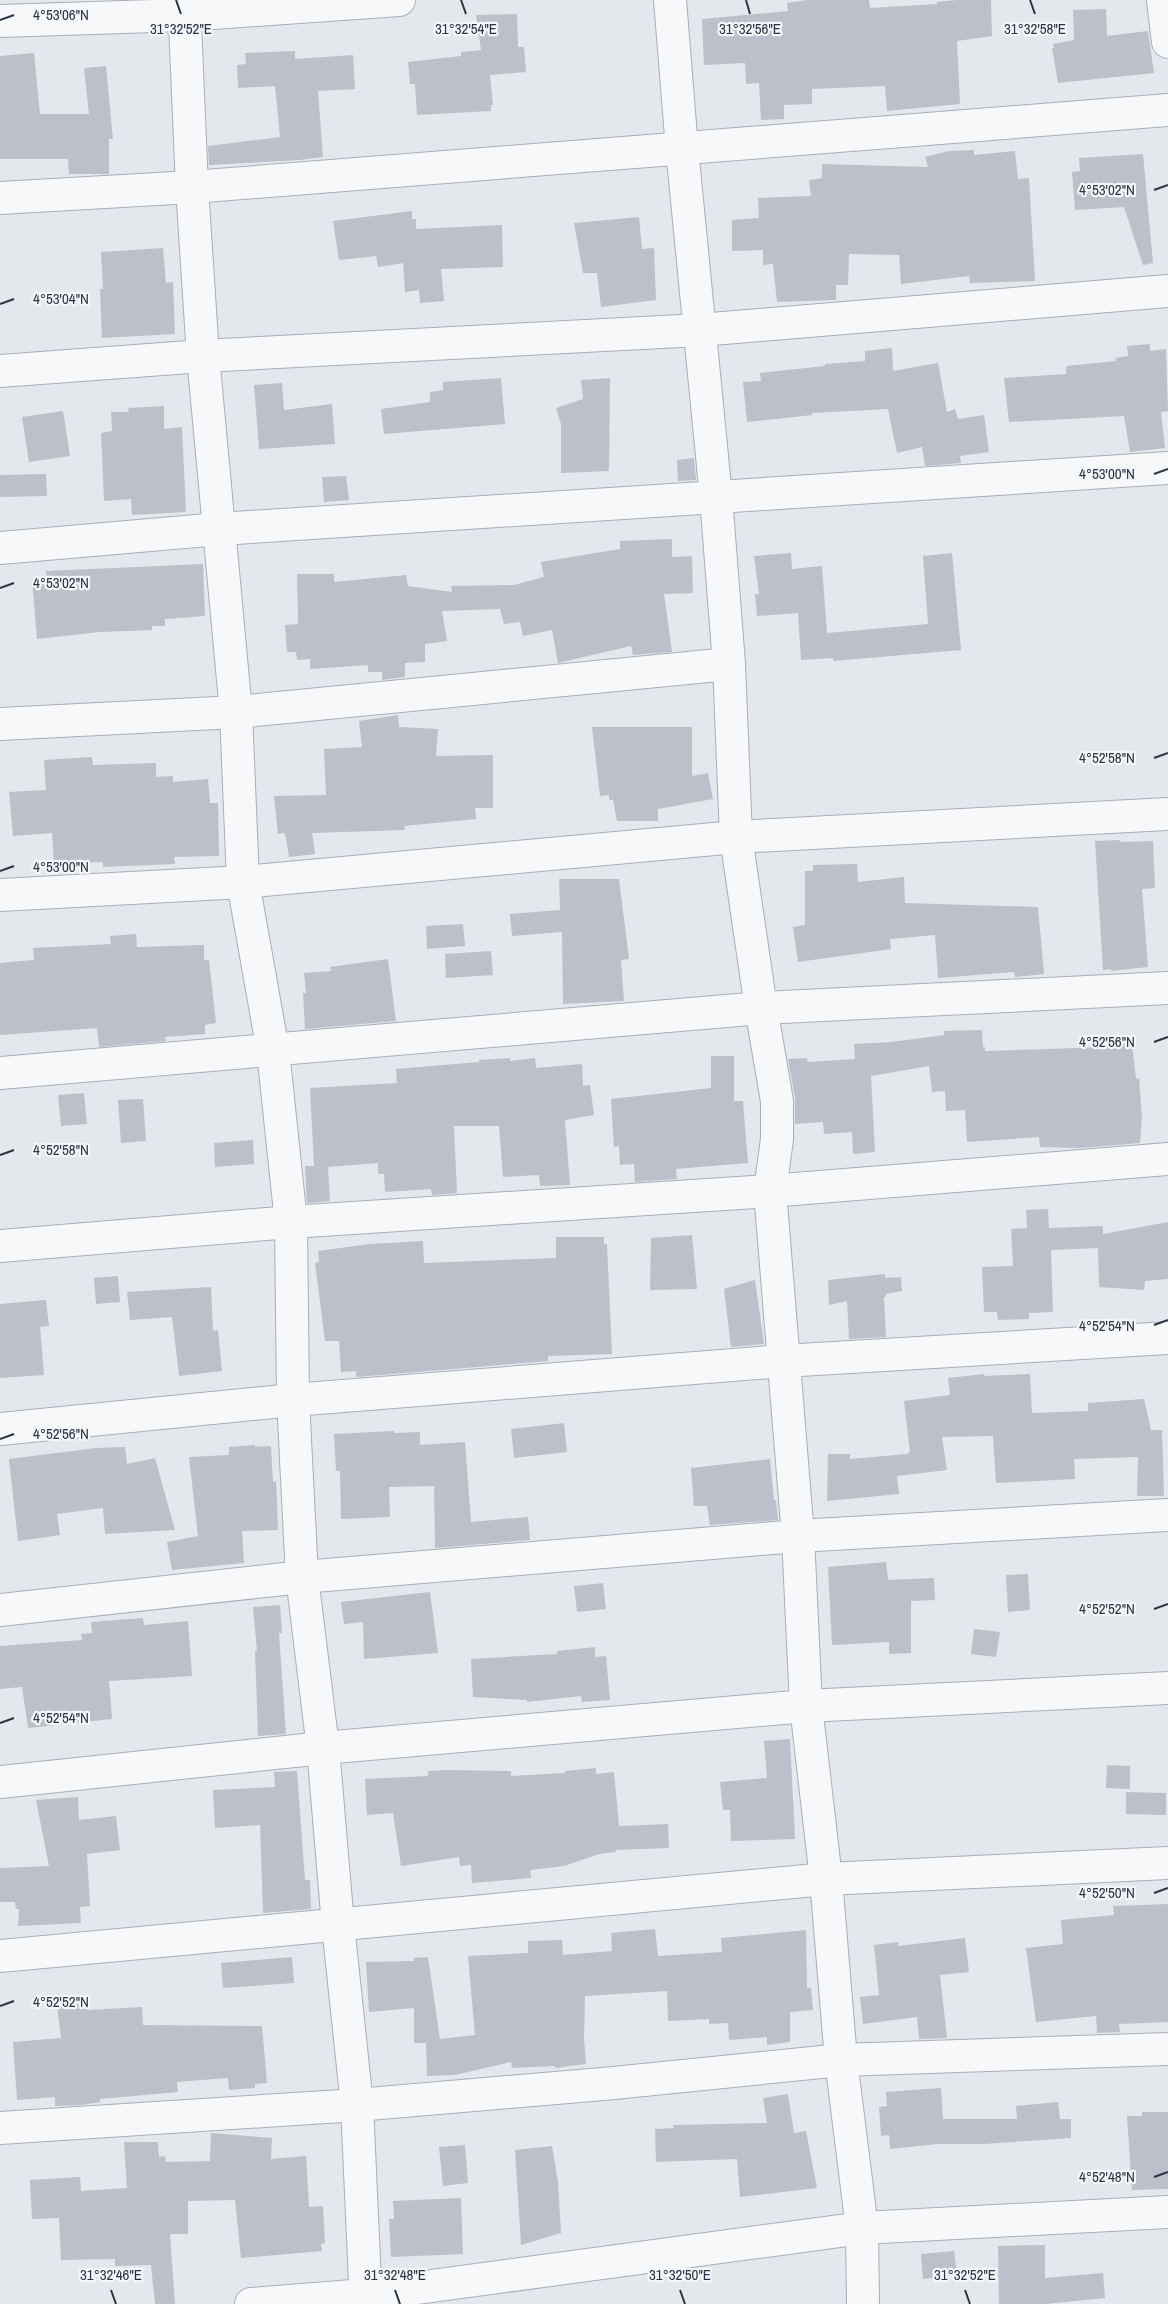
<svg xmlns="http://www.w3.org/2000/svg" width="1168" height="2304" viewBox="0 0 1168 2304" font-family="'Archivo Narrow',sans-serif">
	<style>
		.building { fill: #bbc0ca }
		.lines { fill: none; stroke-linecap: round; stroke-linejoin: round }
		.street-casing { stroke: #a9aeb7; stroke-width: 34 }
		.street { stroke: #f7f8fa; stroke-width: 32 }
		.ticks { fill: none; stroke: #2b3445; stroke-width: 2 }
		.ticks-label { font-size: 15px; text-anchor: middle; fill: #2b3445; stroke: #f4f6f9; stroke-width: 4.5; stroke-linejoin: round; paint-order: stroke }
	</style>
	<rect width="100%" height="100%" fill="#e4e7ec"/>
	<g class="building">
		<polygon points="807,0 869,0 870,8 937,4 937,2 957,0 991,0 992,36 957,41 960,104 887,111 885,86 812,89 812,104 784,105 784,119 761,120 759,83 746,84 745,63 704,65 702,19 788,11 787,3"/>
		<polygon points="1106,9 1107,36 1148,31 1154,73 1058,83 1052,48 1054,48 1053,44 1074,40 1073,10"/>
		<polygon points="517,14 518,47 524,47 526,72 490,75 493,105 491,105 491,111 417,115 415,84 410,84 408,62 461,56 461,52 481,50 476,15"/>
		<polygon points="295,51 295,59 353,55 355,89 318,91 323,157 300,160 209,165 208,146 280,137 275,86 238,88 237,65 246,64 245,53"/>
		<polygon points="34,53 40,114 89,114 84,68 106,66 113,139 109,139 109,174 69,174 68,159 0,159 0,56"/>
		<polygon points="974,150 974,155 1015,151 1018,179 1029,178 1035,281 970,283 969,276 901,284 899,255 849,254 848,285 836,285 836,300 777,302 773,264 763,265 763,250 732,251 732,220 759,218 758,198 811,196 809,180 822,178 822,164 928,167 925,157 949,151"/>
		<polygon points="1143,154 1153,263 1143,265 1124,207 1075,210 1072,172 1080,171 1079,158"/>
		<polygon points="412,211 412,219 416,219 416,229 502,225 503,267 441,269 444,301 420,303 419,290 405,292 403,263 378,267 376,256 339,260 333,221"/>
		<polygon points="639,217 642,249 654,248 656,300 601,307 597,273 583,273 574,223"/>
		<polygon points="163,248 166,283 173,282 175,334 102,338 100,289 103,289 101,252"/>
		<polygon points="1150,344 1150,351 1166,349 1168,411 1161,412 1165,448 1130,452 1124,416 1009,422 1004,378 1066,374 1066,366 1116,361 1115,358 1128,356 1127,346"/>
		<polygon points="892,348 893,371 938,363 947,412 955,409 958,419 984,415 989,452 960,456 961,463 925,466 922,447 897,453 888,409 812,413 812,415 747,422 743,382 761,381 760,373 825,366 825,364 865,361 865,351"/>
		<polygon points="501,378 505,424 384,434 381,409 430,402 430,392 443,390 443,382"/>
		<polygon points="610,378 609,471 561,473 561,424 556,408 583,399 581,380"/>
		<polygon points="282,383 284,410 332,404 335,444 259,449 254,385"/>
		<polygon points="164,406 164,429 182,427 186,512 132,515 131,499 104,501 101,433 112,431 111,412 129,412 128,408"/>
		<polygon points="63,411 70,456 29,462 22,417"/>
		<polygon points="694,458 696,480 678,481 677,460"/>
		<polygon points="46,474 47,496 0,497 0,475"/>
		<polygon points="346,476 349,500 324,502 322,477"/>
		<polygon points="672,539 672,557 692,556 693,593 664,594 672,652 633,655 631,646 558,663 552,630 523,636 520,622 504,624 500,609 442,611 447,641 425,644 425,662 405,663 405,677 382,680 382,672 368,672 368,665 310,669 310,659 297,660 296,652 287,652 285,625 298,624 297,574 334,574 334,582 406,575 408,586 452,592 451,586 514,585 544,577 541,562 620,549 620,541"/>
		<polygon points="791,553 792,569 822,566 827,633 928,624 923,556 952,553 961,650 833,661 833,658 801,660 798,613 757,616 755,594 759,594 754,556"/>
		<polygon points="203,564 205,616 165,619 165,626 152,626 152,630 100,632 37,639 32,580 47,578 46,571"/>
		<polygon points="398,715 399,727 438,729 436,756 493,755 493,808 475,808 476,819 404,826 405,830 312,833 315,854 289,857 285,833 278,834 274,796 326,795 324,749 362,747 359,721"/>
		<polygon points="592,727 692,727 692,776 708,773 713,799 658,809 658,821 617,821 613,800 609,800 609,795 600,796"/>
		<polygon points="92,757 93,765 156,763 156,777 173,776 173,782 208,779 210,803 218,803 219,856 174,857 175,864 103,867 103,862 54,864 52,833 13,836 9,792 46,790 44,760"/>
		<polygon points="1120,840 1120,842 1153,841 1155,888 1142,889 1148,967 1111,971 1111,969 1103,970 1095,841"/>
		<polygon points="857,864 858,882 904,877 905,903 1038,907 1044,974 1015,977 1014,972 938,978 935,935 890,939 891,949 798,962 793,927 805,925 805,871 813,871 813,865"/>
		<polygon points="559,879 619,879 629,959 621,960 624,1001 563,1004 562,932 512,936 510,914 560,910"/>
		<polygon points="463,924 465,946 427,949 426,926"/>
		<polygon points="136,934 137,947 204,945 204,960 209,960 216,1023 205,1025 205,1034 165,1037 166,1041 99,1047 97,1028 0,1035 0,963 34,960 33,948 111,944 110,936"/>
		<polygon points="491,951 493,975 446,978 445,954"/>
		<polygon points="388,959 396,1021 305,1029 303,993 306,993 304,973 331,971 330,967"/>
		<polygon points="982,1030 983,1047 985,1047 985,1051 1108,1047 1107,1039 1131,1036 1136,1079 1139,1078 1142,1117 1140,1143 1081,1148 1040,1147 1039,1137 967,1142 965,1110 946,1111 945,1091 932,1092 929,1066 871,1076 875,1152 853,1154 852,1132 824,1134 823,1122 795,1124 795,1098 788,1059 807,1058 808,1062 855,1059 854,1044 892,1042 944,1035 944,1031"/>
		<polygon points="711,1056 734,1056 734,1101 743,1101 748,1163 676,1169 677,1179 635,1182 634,1164 620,1165 619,1146 614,1147 611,1099 711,1088"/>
		<polygon points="510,1058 510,1061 535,1058 536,1068 582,1064 583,1086 590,1085 594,1115 565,1120 570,1185 540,1186 539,1175 503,1177 499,1126 454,1126 457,1193 432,1195 431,1189 385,1192 384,1174 378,1174 378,1163 328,1167 330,1201 307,1203 305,1166 314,1166 310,1088 397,1083 396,1069 479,1062 479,1060"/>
		<polygon points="84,1093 87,1124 61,1126 58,1095"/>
		<polygon points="143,1099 146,1141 121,1143 118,1100"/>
		<polygon points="253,1140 254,1164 215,1167 214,1143"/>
		<polygon points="1048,1209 1049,1228 1103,1226 1103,1234 1168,1222 1168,1279 1145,1281 1144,1290 1099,1287 1098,1248 1051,1250 1053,1312 1029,1313 1029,1319 998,1320 997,1312 984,1312 982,1267 1013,1266 1011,1229 1027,1228 1026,1210"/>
		<polygon points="692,1235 697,1289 650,1290 651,1238"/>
		<polygon points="556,1237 604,1237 604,1244 607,1244 612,1354 548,1356 548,1361 356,1377 356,1371 341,1372 339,1341 325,1341 315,1263 319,1262 318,1251 370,1244 423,1241 424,1263 556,1258"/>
		<polygon points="885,1274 885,1278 901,1277 902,1291 886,1294 886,1297 884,1297 886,1337 849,1339 847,1301 829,1305 828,1280"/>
		<polygon points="118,1276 120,1302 96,1304 94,1278"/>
		<polygon points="755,1280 764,1344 731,1347 724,1289"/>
		<polygon points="211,1287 213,1331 218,1330 222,1371 179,1376 172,1317 130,1320 127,1292"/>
		<polygon points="46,1300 49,1326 40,1327 44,1375 0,1378 0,1304"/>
		<polygon points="984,1374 984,1376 1030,1374 1032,1413 1088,1411 1088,1403 1144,1399 1151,1430 1162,1430 1164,1496 1137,1496 1138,1457 1074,1459 1075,1479 996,1483 993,1436 942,1437 947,1470 897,1476 899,1494 827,1501 828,1454 850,1454 850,1459 907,1454 910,1452 904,1401 950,1395 948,1378"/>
		<polygon points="564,1423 567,1452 514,1458 511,1429"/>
		<polygon points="394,1431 394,1433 420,1432 420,1445 465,1442 471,1522 528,1517 530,1540 435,1548 434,1486 389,1487 390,1517 341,1519 340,1471 336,1471 334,1434"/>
		<polygon points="255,1445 255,1447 271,1446 273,1482 276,1481 277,1500 278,1530 242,1531 244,1563 172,1570 167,1542 198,1536 189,1457 229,1455 229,1447"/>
		<polygon points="125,1447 127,1464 155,1458 175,1530 105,1534 103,1508 57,1514 60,1535 18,1541 9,1459 96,1448"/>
		<polygon points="770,1459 774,1500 776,1500 778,1520 710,1525 707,1506 694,1506 691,1468"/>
		<polygon points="886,1562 888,1580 934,1578 935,1600 911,1601 911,1653 889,1654 889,1642 832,1645 828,1567"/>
		<polygon points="1028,1574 1030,1610 1008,1612 1006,1575"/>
		<polygon points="603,1583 606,1609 577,1612 574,1586"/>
		<polygon points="430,1592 438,1653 364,1659 363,1622 344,1624 341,1602"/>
		<polygon points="280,1605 282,1633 279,1633 286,1734 258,1736 255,1651 257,1651 253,1607"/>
		<polygon points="143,1618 144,1625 188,1621 192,1676 109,1681 112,1719 28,1728 22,1687 0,1689 0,1646 82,1640 81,1634 92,1633 91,1622"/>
		<polygon points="974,1629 1000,1632 996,1657 971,1654"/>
		<polygon points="595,1647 595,1657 606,1656 610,1700 582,1702 581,1696 527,1702 527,1700 473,1697 471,1659 557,1654 557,1651"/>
		<polygon points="790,1739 795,1839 731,1841 730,1810 723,1810 720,1782 767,1778 764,1741"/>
		<polygon points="1107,1765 1130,1766 1130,1789 1106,1788"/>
		<polygon points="596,1768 596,1774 614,1772 619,1826 668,1824 669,1848 616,1850 616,1852 599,1854 564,1866 530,1870 531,1878 472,1883 471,1865 460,1866 459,1857 401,1866 393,1813 367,1815 365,1779 428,1776 428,1771 446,1770 511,1771 511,1776 565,1773 565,1771"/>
		<polygon points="297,1771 305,1880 310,1880 311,1909 263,1913 260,1825 215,1828 213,1790 275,1787 274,1772"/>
		<polygon points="1126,1792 1166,1793 1166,1815 1126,1814"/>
		<polygon points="78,1797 79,1820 116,1816 120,1850 87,1854 90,1906 80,1907 81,1923 18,1926 19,1909 16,1909 15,1902 0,1902 0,1868 49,1866 36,1800"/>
		<polygon points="1168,1904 1168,2022 1119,2024 1120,2032 1097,2033 1096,2016 1036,2022 1026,1948 1063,1944 1061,1920 1114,1915 1113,1906"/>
		<polygon points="655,1929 658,1956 722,1952 721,1938 806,1930 807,1988 811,1988 813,2010 790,2012 790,2042 767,2045 767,2037 729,2040 728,2023 709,2024 709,2019 668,2021 667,1991 585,1996 584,2039 586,2064 555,2068 555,2066 512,2068 511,2062 455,2075 427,2076 426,2043 414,2043 414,2008 369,2012 366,1962 414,1961 414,1958 428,1957 440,2039 475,2035 468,1956 528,1953 528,1941 562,1940 563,1955 612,1951 611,1933"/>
		<polygon points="965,1938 969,1972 940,1975 947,2038 919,2039 917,2017 863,2024 860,1997 879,1995 874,1945 898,1942 898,1946"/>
		<polygon points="292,1957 294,1983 223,1988 221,1963"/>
		<polygon points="87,2002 88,2010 142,2007 143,2025 262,2026 267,2083 255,2084 255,2088 229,2090 228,2078 177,2082 178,2092 100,2099 100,2102 82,2105 55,2106 55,2097 17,2100 13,2042 61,2038 57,2006"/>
		<polygon points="941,2088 943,2119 1017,2119 1016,2106 1058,2102 1060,2119 1071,2119 1071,2138 984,2144 937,2144 890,2149 889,2135 881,2136 879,2107 887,2106 886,2092"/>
		<polygon points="788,2094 794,2133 806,2131 817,2188 740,2197 737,2159 656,2162 655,2129 674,2128 673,2125 767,2123 763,2098"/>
		<polygon points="1142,2112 1168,2112 1168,2189 1132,2190 1127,2116 1142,2116"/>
		<polygon points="211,2133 272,2138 271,2159 306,2156 309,2207 323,2206 325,2243 321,2244 322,2251 241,2258 235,2200 188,2201 188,2234 170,2234 175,2304 155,2304 151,2265 115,2266 115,2259 61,2260 59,2218 32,2219 30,2180 80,2177 81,2191 127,2188 124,2142 158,2142 159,2157 165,2156 166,2162 210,2161"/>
		<polygon points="465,2145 468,2183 443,2186 439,2147"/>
		<polygon points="552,2146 558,2182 561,2233 521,2245 515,2150"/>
		<polygon points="461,2198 463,2254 391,2257 389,2219 394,2219 393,2201"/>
		<polygon points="1045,2245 1045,2278 1103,2273 1105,2298 1046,2304 999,2304 998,2246"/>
		<polygon points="954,2251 957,2275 923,2279 921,2254"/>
	</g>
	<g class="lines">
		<g class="street-casing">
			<g id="street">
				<polyline points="184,0 192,187 203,356 236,712 243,882 273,1051 291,1222 293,1400 302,1577 323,1748 338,1925 357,2105 366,2304"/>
				<polyline points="670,0 682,149 716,497 729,664 736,837 761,1008 777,1101 777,1139 770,1191 798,1536 806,1706 826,1879 841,2060 862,2228 863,2304"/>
				<polyline points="1163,0 1168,42"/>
				<polyline points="0,21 185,15 399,0"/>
				<polyline points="0,198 192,187 1168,110"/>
				<polyline points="0,371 203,356 700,330 1168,291"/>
				<polyline points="0,548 219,529 1168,468"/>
				<polyline points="0,724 236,712 729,664"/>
				<polyline points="0,895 243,882 736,837 1168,814"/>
				<polyline points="0,1073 761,1008 1168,988"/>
				<polyline points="0,1246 291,1222 770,1191 1168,1159"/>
				<polyline points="0,1429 293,1400 783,1361 1168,1338"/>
				<polyline points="0,1610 302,1577 798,1536 1168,1515"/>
				<polyline points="0,1782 323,1748 806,1706 1168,1688"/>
				<polyline points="0,1956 826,1879 1168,1863"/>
				<polyline points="0,2128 357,2105 614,2083 841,2060 1168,2049"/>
				<polyline points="251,2304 365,2295 862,2228 1168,2212"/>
			</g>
		</g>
		<use href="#street" class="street"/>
	</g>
	<path class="ticks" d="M176,0L181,14M461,0L466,14M746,0L750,14M1030,0L1035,14M0,20L14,15M1154,190L1168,185M0,304L14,299M1154,474L1168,469M0,588L14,583M1154,758L1168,753M0,871L14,866M1154,1042L1168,1037M0,1155L14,1150M1154,1325L1168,1320M0,1439L14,1434M1154,1609L1168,1604M0,1723L14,1718M1154,1893L1168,1888M0,2006L14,2001M1154,2177L1168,2172M111,2290L116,2304M395,2290L400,2304M680,2290L685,2304M965,2290L970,2304"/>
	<g class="ticks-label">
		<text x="61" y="20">4°53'06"N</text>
		<text x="181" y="34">31°32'52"E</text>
		<text x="466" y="34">31°32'54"E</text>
		<text x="750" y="34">31°32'56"E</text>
		<text x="1035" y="34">31°32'58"E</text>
		<text x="1107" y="195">4°53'02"N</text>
		<text x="61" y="304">4°53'04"N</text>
		<text x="1107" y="479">4°53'00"N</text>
		<text x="61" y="588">4°53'02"N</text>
		<text x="1107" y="763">4°52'58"N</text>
		<text x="61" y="872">4°53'00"N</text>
		<text x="1107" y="1047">4°52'56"N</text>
		<text x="61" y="1155">4°52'58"N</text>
		<text x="1107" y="1331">4°52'54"N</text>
		<text x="61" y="1439">4°52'56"N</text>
		<text x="1107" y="1614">4°52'52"N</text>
		<text x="61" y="1723">4°52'54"N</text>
		<text x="1107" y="1898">4°52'50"N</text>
		<text x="61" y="2007">4°52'52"N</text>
		<text x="1107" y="2182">4°52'48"N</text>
		<text x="111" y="2280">31°32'46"E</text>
		<text x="395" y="2280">31°32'48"E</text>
		<text x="680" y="2280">31°32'50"E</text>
		<text x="965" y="2280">31°32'52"E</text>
	</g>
</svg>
